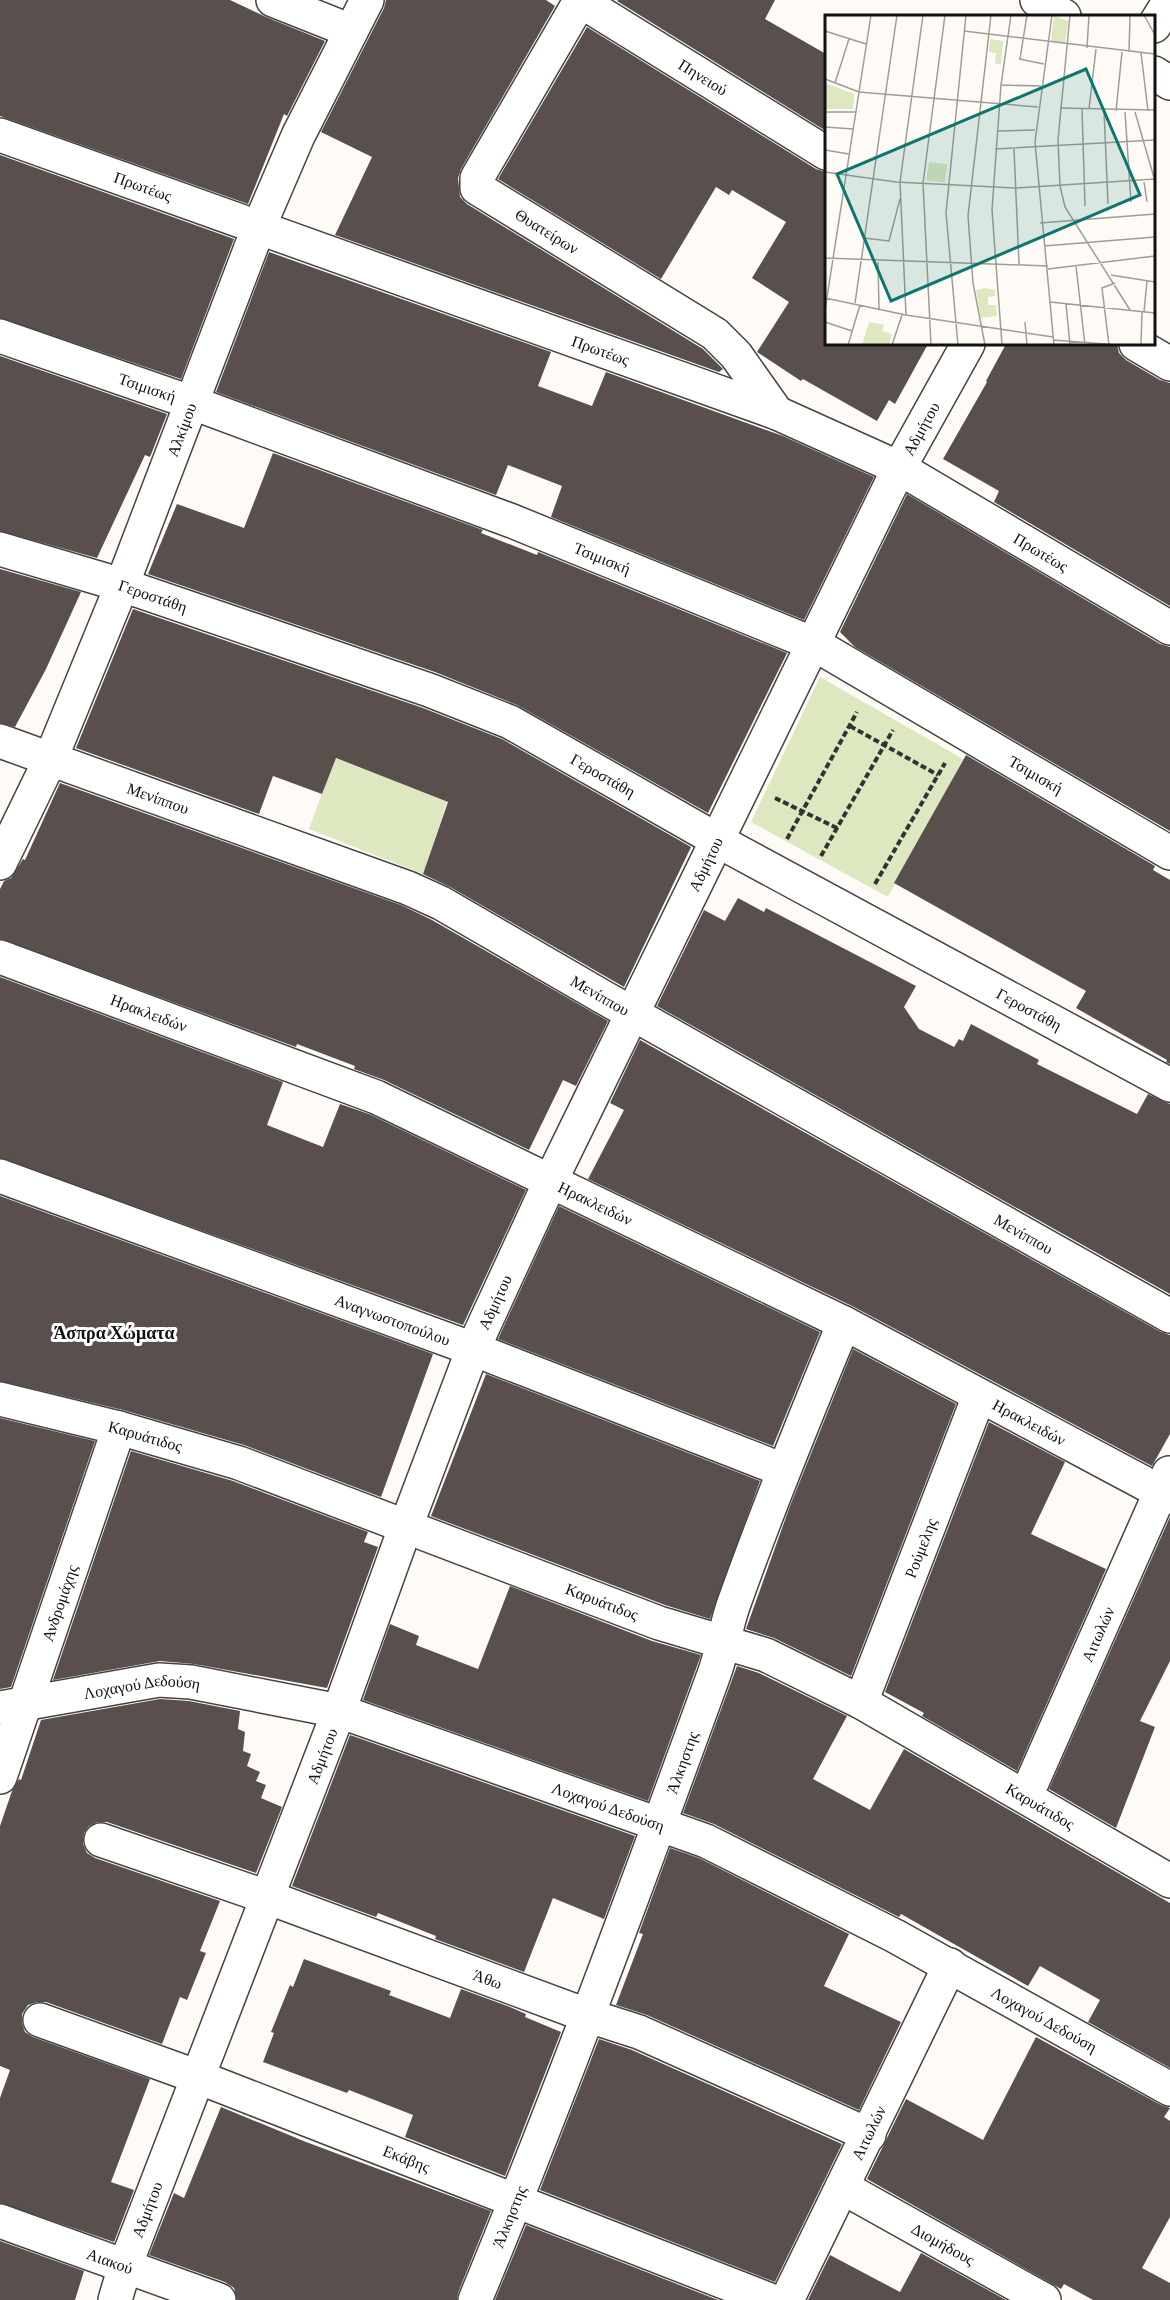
<svg xmlns="http://www.w3.org/2000/svg" width="1170" height="2300" viewBox="0 0 1170 2300" font-family="Georgia,serif">
	<style>
		.green { fill: #dde7c0 }
		.building { fill: #59504e }
		.lines { fill: none; stroke-linecap: round; stroke-linejoin: round }
		.minor-casing { stroke: #444; stroke-width: 36 }
		.tertiary-casing { stroke: #444; stroke-width: 36 }
		.path { stroke: #333; stroke-width: 4; stroke-dasharray: 6 3; stroke-linecap: butt }
		.minor { stroke: #fff; stroke-width: 33 }
		.tertiary { stroke: #fff; stroke-width: 33 }
		.labels { text-anchor: middle; stroke-width: 6; stroke-linejoin: round; paint-order: stroke }
		.street-label { font-size: 16px; fill: #111; stroke: #fff }
		.neighbourhood-label { font-size: 18px; font-weight: bold; fill: #111; stroke: #fff }
		.inset-road { fill: none; stroke: #9f9d9a; stroke-width: 1.5 }
		.view { fill: #0f766e; fill-opacity: 0.15; stroke: #0f766e; stroke-width: 3 }
		.inset-edge { fill: none; stroke: #111; stroke-width: 3 }
	</style>
	<rect width="100%" height="100%" fill="#fefaf5"/>
	<g class="green">
		<polygon points="820,677 963,759 888,897 751,822"/>
		<polygon points="335,758 447,802 423,874 309,829"/>
	</g>
	<g class="building">
		<polygon points="0,0 230,0 266,17 325,41 287,116 284,114 248,204 0,116"/>
		<polygon points="386,0 546,0 555,6 461,169 458,178 460,197 467,204 703,349 723,369 719,372 335,235 372,157 321,132 384,8"/>
		<polygon points="618,0 775,0 765,19 826,54 826,131 617,1"/>
		<polygon points="587,27 816,169 826,172 826,344 928,344 895,404 889,400 877,421 803,379 801,381 757,352 789,302 752,278 786,222 732,190 729,195 716,187 661,279 498,179"/>
		<polygon points="0,155 234,239 181,379 0,318"/>
		<polygon points="269,252 551,352 538,386 592,406 606,372 783,436 874,477 804,620 551,517 562,486 508,465 496,495 216,392"/>
		<polygon points="1006,344 1117,344 1119,353 1126,360 1160,380 1170,383 1170,606 994,502 999,491 943,459 987,382 986,381"/>
		<polygon points="0,356 167,414 150,457 145,455 97,558 0,531"/>
		<polygon points="273,453 483,530 481,533 537,555 538,552 787,653 708,813 517,705 435,672 148,574 177,504 244,528"/>
		<polygon points="907,494 1160,644 1170,647 1170,831 855,647 840,632"/>
		<polygon points="0,569 81,592 46,669 15,727 0,723"/>
		<polygon points="133,609 423,708 502,739 691,847 624,987 450,887 423,874 448,802 336,758 322,794 273,776 259,814 76,748"/>
		<polygon points="966,755 1155,866 1153,870 1170,880 1170,1064 1166,1062 1167,1060 1076,1008 1086,991 894,883"/>
		<polygon points="60,783 401,905 432,920 608,1021 576,1086 563,1080 529,1150 384,1080 354,1069 355,1066 297,1044 296,1047 0,939 0,889 4,881 11,878 23,859 25,860"/>
		<polygon points="738,898 764,912 766,908 916,986 904,1007 919,1029 954,1047 959,1039 963,1041 971,1024 1039,1060 1037,1064 1137,1114 1148,1094 1170,1104 1170,1294 657,1006 704,910 725,921"/>
		<polygon points="0,977 283,1082 267,1125 323,1147 340,1104 369,1114 526,1190 463,1325 0,1158"/>
		<polygon points="640,1040 1161,1332 1170,1335 1170,1434 1152,1466 852,1306 588,1179 624,1110 610,1103"/>
		<polygon points="0,1196 433,1354 381,1497 244,1445 123,1410 0,1381"/>
		<polygon points="559,1206 820,1332 773,1446 498,1339"/>
		<polygon points="853,1349 956,1404 851,1676 774,1638 746,1629 790,1506"/>
		<polygon points="486,1374 760,1481 710,1619 665,1605 431,1516"/>
		<polygon points="0,1418 95,1441 11,1687 0,1689"/>
		<polygon points="989,1422 1065,1462 1031,1534 1106,1569 1017,1771 922,1716 924,1713 885,1692"/>
		<polygon points="131,1451 233,1481 368,1532 364,1542 378,1547 327,1688 194,1664 160,1661 53,1680"/>
		<polygon points="1170,1517 1170,1661 1140,1721 1155,1727 1116,1828 1049,1789"/>
		<polygon points="510,1586 652,1641 701,1655 648,1801 363,1700 390,1624 419,1636 416,1645 478,1669"/>
		<polygon points="737,1666 759,1673 847,1716 813,1779 870,1810 904,1749 1170,1903 1170,2068 1088,2022 1100,2000 1040,1966 1028,1986 901,1914 899,1917 714,1824 683,1813"/>
		<polygon points="160,1699 189,1701 240,1711 238,1729 245,1732 243,1751 251,1754 247,1766 260,1772 256,1781 266,1785 261,1798 282,1807 256,1873 107,1822 97,1822 89,1826 84,1833 83,1844 87,1853 95,1858 220,1901 200,1951 206,1953 187,2000 180,1997 162,2044 46,2002 37,2002 28,2005 22,2014 22,2023 25,2032 33,2037 150,2079 111,2182 134,2190 114,2242 0,2203 0,2098 10,2070 0,2066 0,1826 12,1791 19,1779 21,1780 41,1720"/>
		<polygon points="350,1735 635,1836 604,1919 553,1898 524,1972 435,1939 436,1936 378,1913 376,1917 292,1886"/>
		<polygon points="670,1848 699,1858 849,1934 824,1986 901,2022 859,2110 647,2015 616,2005 643,1934 639,1933"/>
		<polygon points="304,1959 391,1991 389,1995 450,2018 461,1989 510,2007 526,2014 525,2017 561,2032 505,2176 405,2137 413,2115 349,2090 347,2093 263,2062 274,2033 271,2032 290,1985 293,1987"/>
		<polygon points="1036,2037 1161,2105 1170,2108 1164,2117 1170,2121 1170,2217 1142,2268 1170,2283 1170,2300 1093,2300 1064,2284 1061,2289 867,2179 906,2099 983,2140"/>
		<polygon points="599,2039 632,2050 842,2144 775,2282 540,2190"/>
		<polygon points="221,2107 306,2142 491,2211 458,2293 457,2300 237,2300 234,2288 225,2282 149,2255 174,2193 184,2198"/>
		<polygon points="526,2225 718,2300 495,2300"/>
		<polygon points="0,2241 84,2271 75,2300 0,2300"/>
		<polygon points="921,2253 1006,2300 808,2300 830,2255 900,2292"/>
	</g>
	<g class="lines">
		<g class="minor-casing">
			<g id="minor">
				<polyline points="273,0 351,31"/>
				<path id="s1" d="M579,0L826,153"/>
				<polyline points="1037,0 1064,16"/>
				<path id="s2" d="M580,1L477,178V188L715,334L736,355L777,413"/>
				<polyline points="1154,73 1170,83"/>
				<path id="s3" d="M0,135L777,413L899,468L1170,628"/>
				<path id="s4" d="M0,336L193,403L512,521L814,644L1170,853"/>
				<polyline points="1136,344 1170,364"/>
				<path id="s5" d="M0,549L122,585L429,690L510,722L733,849L1170,1085"/>
				<path id="s6" d="M0,741L408,888L441,903L603,997L1170,1316"/>
				<path id="s7" d="M0,863L51,758L122,585L258,229L298,136L367,0"/>
				<path id="s8" d="M0,957L376,1097L844,1323L1170,1497"/>
				<path id="s9" d="M0,1176L473,1349L783,1470"/>
				<path id="s10" d="M861,1702L979,1396"/>
				<path id="s11" d="M0,1708L159,1680L191,1682L339,1711L706,1841L895,1936L1170,2089"/>
				<path id="s12" d="M0,1777L119,1428"/>
				<path id="s13" d="M1026,1796L1169,1473"/>
				<path id="s14" d="M101,1840L267,1897L586,2015L639,2032L869,2135"/>
				<path id="s15" d="M40,2020L198,2077L770,2300"/>
				<path id="s16" d="M842,2187L1044,2300"/>
				<path id="s17" d="M0,2221L219,2300"/>
				<path id="s18" d="M475,2300C560,2095 637,1886 713,1677C722,1654 725,1630 733,1606C767,1510 805,1417 844,1323"/>
				<path id="s19" d="M787,2300L950,1965"/>
			</g>
		</g>
		<g class="tertiary-casing">
			<g id="tertiary">
				<polyline points="1154,26 1170,0"/>
				<path id="s20" d="M0,1399L119,1428L239,1463L659,1623L766,1655L861,1702L1170,1881"/>
				<path id="s21" d="M115,2300L125,2266L339,1711L400,1542L473,1349L550,1182L899,468L968,344"/>
			</g>
		</g>
		<g class="path">
			<polyline points="850,726 938,775"/>
			<polyline points="775,798 837,828"/>
			<polyline points="787,839 857,712"/>
			<polyline points="821,856 893,730"/>
			<polyline points="875,884 945,763"/>
		</g>
		<use href="#minor" class="minor"/>
		<use href="#tertiary" class="tertiary"/>
	</g>
	<g class="labels">
		<g class="street-label">
			<text dy="6" stroke="none"><textPath href="#s1" startOffset="146">Πηνειού</textPath></text>
			<text dy="6" stroke="none"><textPath href="#s3" startOffset="152">Πρωτέως</textPath></text>
			<text dy="6" stroke="none"><textPath href="#s2" startOffset="297">Θυατείρων</textPath></text>
			<text dy="6" stroke="none"><textPath href="#s3" startOffset="638">Πρωτέως</textPath></text>
			<text dy="6" stroke="none"><textPath href="#s4" startOffset="156">Τσιμισκή</textPath></text>
			<text dy="6" stroke="none"><textPath href="#s21" startOffset="2040">Αδμήτου</textPath></text>
			<text dy="6" stroke="none"><textPath href="#s7" startOffset="470">Αλκίμου</textPath></text>
			<text dy="6" stroke="none"><textPath href="#s3" startOffset="1124">Πρωτέως</textPath></text>
			<text dy="6" stroke="none"><textPath href="#s4" startOffset="642">Τσιμισκή</textPath></text>
			<text dy="6" stroke="none"><textPath href="#s5" startOffset="160">Γεροστάθη</textPath></text>
			<text dy="6" stroke="none"><textPath href="#s4" startOffset="1128">Τσιμισκή</textPath></text>
			<text dy="6" stroke="none"><textPath href="#s5" startOffset="646">Γεροστάθη</textPath></text>
			<text dy="6" stroke="none"><textPath href="#s6" startOffset="168">Μενίππου</textPath></text>
			<text dy="6" stroke="none"><textPath href="#s21" startOffset="1554">Αδμήτου</textPath></text>
			<text dy="6" stroke="none"><textPath href="#s6" startOffset="654">Μενίππου</textPath></text>
			<text dy="6" stroke="none"><textPath href="#s5" startOffset="1132">Γεροστάθη</textPath></text>
			<text dy="6" stroke="none"><textPath href="#s8" startOffset="159">Ηρακλειδών</textPath></text>
			<text dy="6" stroke="none"><textPath href="#s8" startOffset="645">Ηρακλειδών</textPath></text>
			<text dy="6" stroke="none"><textPath href="#s6" startOffset="1140">Μενίππου</textPath></text>
			<text dy="6" stroke="none"><textPath href="#s21" startOffset="1068">Αδμήτου</textPath></text>
			<text dy="6" stroke="none"><textPath href="#s9" startOffset="418">Αναγνωστοπούλου</textPath></text>
			<text dy="6" stroke="none"><textPath href="#s8" startOffset="1131">Ηρακλειδών</textPath></text>
			<text dy="6" stroke="none"><textPath href="#s20" startOffset="150">Καρυάτιδος</textPath></text>
			<text dy="6" stroke="none"><textPath href="#s10" startOffset="165">Ρούμελης</textPath></text>
			<text dy="6" stroke="none"><textPath href="#s20" startOffset="636">Καρυάτιδος</textPath></text>
			<text dy="6" stroke="none"><textPath href="#s12" startOffset="184">Ανδρομάχης</textPath></text>
			<text dy="6" stroke="none"><textPath href="#s13" startOffset="177">Αιτωλών</textPath></text>
			<text dy="6" stroke="none"><textPath href="#s11" startOffset="144">Λοχαγού Δεδούση</textPath></text>
			<text dy="6" stroke="none"><textPath href="#s21" startOffset="582">Αδμήτου</textPath></text>
			<text dy="6" stroke="none"><textPath href="#s18" startOffset="576">Άλκηστης</textPath></text>
			<text dy="6" stroke="none"><textPath href="#s20" startOffset="1122">Καρυάτιδος</textPath></text>
			<text dy="6" stroke="none"><textPath href="#s11" startOffset="630">Λοχαγού Δεδούση</textPath></text>
			<text dy="6" stroke="none"><textPath href="#s14" startOffset="411">Άθω</textPath></text>
			<text dy="6" stroke="none"><textPath href="#s11" startOffset="1116">Λοχαγού Δεδούση</textPath></text>
			<text dy="6" stroke="none"><textPath href="#s19" startOffset="186">Αιτωλών</textPath></text>
			<text dy="6" stroke="none"><textPath href="#s15" startOffset="392">Εκάβης</textPath></text>
			<text dy="6" stroke="none"><textPath href="#s21" startOffset="96">Αδμήτου</textPath></text>
			<text dy="6" stroke="none"><textPath href="#s18" startOffset="90">Άλκηστης</textPath></text>
			<text dy="6" stroke="none"><textPath href="#s16" startOffset="116">Διομήδους</textPath></text>
			<text dy="6" stroke="none"><textPath href="#s17" startOffset="117">Αιακού</textPath></text>
		</g>
		<g class="neighbourhood-label">
			<text x="114" y="1339">Άσπρα Χώματα</text>
		</g>
	</g>
	<g transform="translate(825 15)">
		<rect width="330" height="330" fill="#fefaf5"/>
		<path d="M229,0L243,6L240,28L226,27ZM165,24L178,26L176,49H170L171,38L164,37ZM0,68L29,79L28,94H0ZM104,147L122,149L120,167L101,166ZM160,273L170,275V281L163,282V290H171L172,301L156,303L151,275ZM44,307L59,310L57,316L67,319L64,330H37Z" fill="#dde7c0"/>
		<path class="inset-road" d="M227,0L210,127L229,330M245,0L233,125L235,171L240,192L305,295M319,0L330,20M0,16L41,29M139,16L330,39M262,33L264,0M304,37L305,0M316,38L323,96M194,44L219,49M195,44L202,0M0,64L34,77L213,92M10,68L24,24M176,70L216,71M235,93L330,95M257,94L260,191M264,94L271,34M279,95L283,189M291,96L297,37M0,97H30M300,97L306,187M310,97L330,166M0,112L28,114M172,116L210,115M170,134L330,125M189,134L194,249M0,135L24,139M0,157L71,167L190,173L330,164M319,167L322,187M215,208L330,199M39,223L64,226L75,184M219,231L330,222M0,243L223,251M53,247L54,294M251,251L260,330M223,254L330,241M286,260L330,267M0,283L81,300L228,322M225,287L330,298M30,288L72,0M241,289L245,330M0,295L46,0M319,297L322,266M81,300L75,167L98,0M0,307L27,316M200,307L202,330M228,325L294,330M23,330L35,290M67,330L77,300M106,330L98,168L120,0M133,330L121,198L141,0M160,330L148,268L143,201L166,0M177,330L167,195L176,70L186,0M284,330L277,273L290,268M316,330L317,297"/>
		<path class="view" d="M261,54L315,180L66,286L12,159Z"/>
		<rect width="330" height="330" class="inset-edge"/>
	</g>
</svg>
